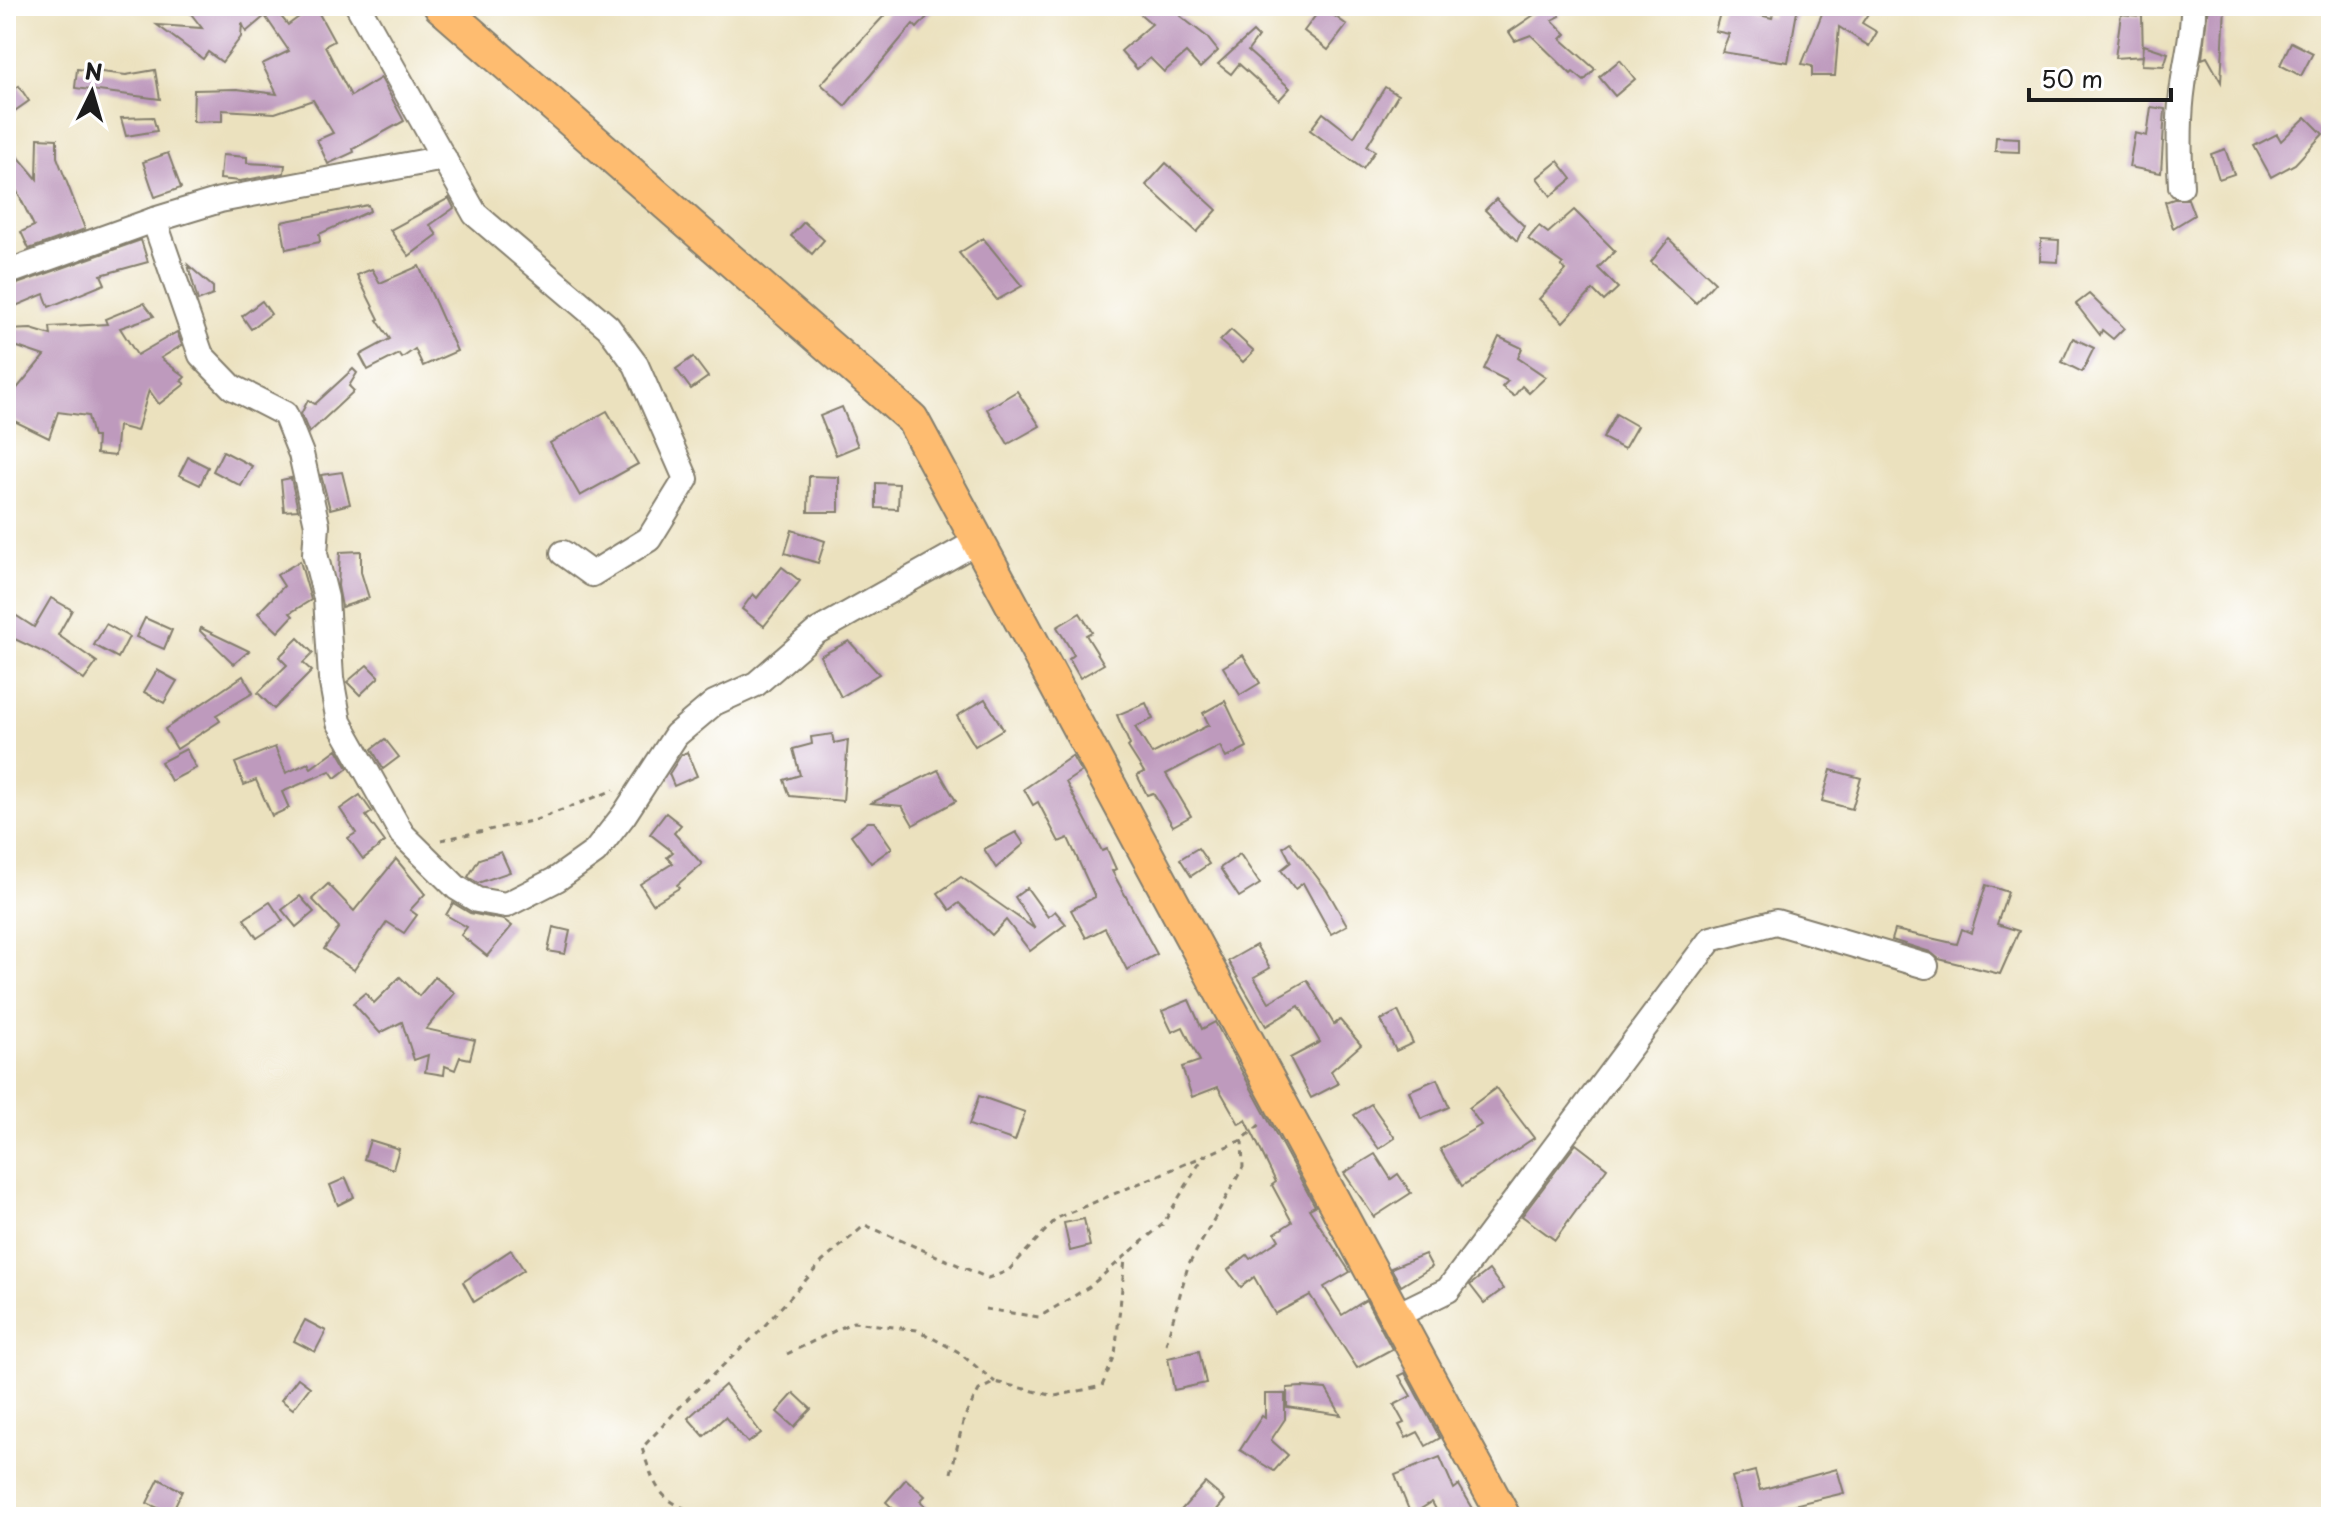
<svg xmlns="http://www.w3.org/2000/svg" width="2337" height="1523" viewBox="0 0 2337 1523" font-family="'Playpen Sans',sans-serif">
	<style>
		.building { fill: #be9abd }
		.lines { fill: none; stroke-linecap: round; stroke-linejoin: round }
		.minor-casing { stroke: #847e6d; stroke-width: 28 }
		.major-casing { stroke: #847e6d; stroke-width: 36 }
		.path { stroke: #847e6d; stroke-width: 3; stroke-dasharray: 6 6; stroke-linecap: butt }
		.minor { stroke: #fff; stroke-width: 24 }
		.major { stroke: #febc70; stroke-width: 32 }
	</style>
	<rect width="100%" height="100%" fill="#fff"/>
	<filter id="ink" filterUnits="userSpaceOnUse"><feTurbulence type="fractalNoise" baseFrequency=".0125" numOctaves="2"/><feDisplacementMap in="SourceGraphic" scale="16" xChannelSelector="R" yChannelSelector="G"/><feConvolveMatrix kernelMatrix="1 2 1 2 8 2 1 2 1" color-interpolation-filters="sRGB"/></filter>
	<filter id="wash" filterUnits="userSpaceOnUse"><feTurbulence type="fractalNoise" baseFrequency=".006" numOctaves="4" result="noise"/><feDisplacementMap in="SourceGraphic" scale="32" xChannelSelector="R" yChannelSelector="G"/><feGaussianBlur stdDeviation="1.8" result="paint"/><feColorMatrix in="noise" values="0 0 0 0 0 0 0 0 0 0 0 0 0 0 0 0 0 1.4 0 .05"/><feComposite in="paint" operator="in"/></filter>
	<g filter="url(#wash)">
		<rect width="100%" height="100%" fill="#ebe1be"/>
		<g id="blocks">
			<g class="building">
				<polygon points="185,6 276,6 274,8 288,25 303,14 317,10 334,41 325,46 351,96 381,78 404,121 353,149 354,152 328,164 317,140 333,133 313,100 275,113 222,110 222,121 193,122 194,90 237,89 277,94 262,64 289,51 265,16 246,32 242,23 241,37 222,62 208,52 203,59 157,25 202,28"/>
				<polygon points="893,6 937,6 917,28 913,24 845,106 821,84"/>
				<polygon points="1131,6 1190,6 1180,16 1206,36 1218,51 1200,68 1186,53 1164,72 1150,58 1137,69 1121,51 1152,24"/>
				<polygon points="1547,6 1554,6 1560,16 1552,20 1566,34 1561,39 1595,69 1584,81 1573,72 1571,74 1531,35 1515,41 1509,32"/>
				<polygon points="1722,6 1772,18 1774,6 1798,6 1788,62 1722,52 1729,34 1715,31"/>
				<polygon points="1825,6 1873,6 1862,23 1877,32 1869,46 1839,27 1835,76 1812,76 1812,66 1802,64"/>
				<polygon points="2208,6 2225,6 2221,82 2207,57 2202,59"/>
				<polygon points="1322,7 1347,25 1328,50 1304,31"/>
				<polygon points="2121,14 2142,16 2143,56 2115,58"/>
				<polygon points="1253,32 1258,37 1248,51 1290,88 1279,100 1239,64 1231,74 1218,64"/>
				<polygon points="2291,42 2313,53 2301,76 2280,65"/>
				<polygon points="2144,45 2168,53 2164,66 2142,65"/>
				<polygon points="1620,60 1635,79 1615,96 1599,77"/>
				<polygon points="77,69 126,75 155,70 160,99 75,88"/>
				<polygon points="19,86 29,101 6,117 6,95"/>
				<polygon points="1385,87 1398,95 1367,146 1375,151 1363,169 1310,130 1323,113 1354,137"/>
				<polygon points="2151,107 2165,109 2161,173 2129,167 2135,133 2147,136"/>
				<polygon points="153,117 157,131 126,136 121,118"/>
				<polygon points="2306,117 2323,134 2295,164 2271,177 2254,146 2277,134 2281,141"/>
				<polygon points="1996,137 2019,138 2019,152 1995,151"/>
				<polygon points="38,138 57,139 57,157 85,229 29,249 21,232 34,226 6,169 6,142 37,179"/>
				<polygon points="2225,149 2234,174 2219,179 2211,154"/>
				<polygon points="168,153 181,188 155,197 143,162"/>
				<polygon points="222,155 247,157 247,163 285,165 284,173 240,181 220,179"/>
				<polygon points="1558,161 1572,179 1551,196 1537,178"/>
				<polygon points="1166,163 1217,210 1197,232 1146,185"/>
				<polygon points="449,198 454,208 430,225 437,235 409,256 390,230"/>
				<polygon points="1496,199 1524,226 1517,241 1485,210"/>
				<polygon points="2174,199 2188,199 2194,215 2173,228 2165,202"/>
				<polygon points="368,205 370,211 319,234 320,242 286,249 281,222"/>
				<polygon points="1574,210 1615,251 1598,268 1618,288 1604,301 1593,290 1563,322 1539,299 1566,270 1561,266 1563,264 1528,239 1539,226 1548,233"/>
				<polygon points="804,222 824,240 812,254 791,236"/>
				<polygon points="983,238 1022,286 997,300 959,253"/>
				<polygon points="1669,239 1715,282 1696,303 1651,262"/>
				<polygon points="2041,239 2059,240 2058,262 2040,261"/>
				<polygon points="141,240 148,262 101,275 105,284 49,307 44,294 6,310 6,288"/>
				<polygon points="188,265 213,287 213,295 198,301"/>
				<polygon points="419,266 457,351 423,366 415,349 402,358 399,354 368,370 360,355 390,339 377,320 379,319 357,275 372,269 380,283"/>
				<polygon points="2089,294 2124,328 2113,339 2102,330 2100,335 2076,304"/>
				<polygon points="262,301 271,314 251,329 242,316"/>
				<polygon points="144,303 154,316 120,328 137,355 177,332 182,345 161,358 185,377 181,381 185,384 159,404 149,390 137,431 118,426 115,456 96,454 97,437 93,437 88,416 58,412 49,438 6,417 14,392 44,356 6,343 6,330 31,329 51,335 50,327 107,324 105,319"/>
				<polygon points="1231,330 1254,351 1243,362 1220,341"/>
				<polygon points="1499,337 1522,348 1518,358 1546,377 1529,393 1522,386 1514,396 1502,387 1508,381 1484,369"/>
				<polygon points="2073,338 2094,348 2082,372 2062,362"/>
				<polygon points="693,357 708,377 691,389 676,369"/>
				<polygon points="353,369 357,373 349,386 354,391 309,433 301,414 308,400 315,404"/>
				<polygon points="1017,391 1040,426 1008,444 987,409"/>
				<polygon points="842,407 858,446 836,455 820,416"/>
				<polygon points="607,411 638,464 580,496 550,443"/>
				<polygon points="1616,414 1637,426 1624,449 1603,438"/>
				<polygon points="223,451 252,466 241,486 213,471"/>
				<polygon points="188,457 208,467 200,485 179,475"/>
				<polygon points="342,472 350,504 330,509 321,475"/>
				<polygon points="809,476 839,477 839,512 808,512"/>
				<polygon points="291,478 298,510 284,511 281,480"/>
				<polygon points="876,483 899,484 898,509 876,508"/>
				<polygon points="792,530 825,541 818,563 785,553"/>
				<polygon points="361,551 361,572 369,598 342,607 338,586 340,552"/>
				<polygon points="300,561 311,600 290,613 293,616 278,632 258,613 284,586 277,575"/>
				<polygon points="782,567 800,581 764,626 742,609 753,594 757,598"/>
				<polygon points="51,598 72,610 58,635 97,662 84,680 47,654 6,635 15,615 34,627"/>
				<polygon points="1080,613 1092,632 1086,635 1104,664 1080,678 1069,659 1074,655 1057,627"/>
				<polygon points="145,618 172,630 164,649 136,637"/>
				<polygon points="106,624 129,637 118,658 94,645"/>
				<polygon points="201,628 249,651 234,664 200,631"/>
				<polygon points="298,638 313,653 303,663 312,671 274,709 258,693 287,665 279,657"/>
				<polygon points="849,641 879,674 841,697 820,656"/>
				<polygon points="1243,655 1260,683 1240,695 1223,667"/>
				<polygon points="367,665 379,677 360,695 347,682"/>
				<polygon points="157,670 177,681 164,703 144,692"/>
				<polygon points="243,676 253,693 216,715 220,721 177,749 165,729"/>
				<polygon points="985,699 1003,729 975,746 957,716"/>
				<polygon points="1225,701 1247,747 1226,758 1220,746 1166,774 1191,816 1173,826 1153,793 1147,795 1137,775 1144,772 1128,747 1130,745 1117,715 1146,703 1153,719 1135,727 1152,754 1209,725 1203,713"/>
				<polygon points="832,734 834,743 848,740 843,801 790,796 784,780 800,775 793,749 812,744 811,737"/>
				<polygon points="385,739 399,757 383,769 372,749"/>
				<polygon points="275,747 286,773 308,763 311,768 337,749 348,768 335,778 330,771 282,792 289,808 272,816 256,780 244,785 235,763"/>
				<polygon points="186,749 196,768 171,781 161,762"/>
				<polygon points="687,752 697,776 674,786 669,774 681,755"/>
				<polygon points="1072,756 1081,772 1066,782 1102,851 1107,849 1116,869 1112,871 1157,954 1127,970 1105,928 1086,938 1071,910 1095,897 1068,838 1059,842 1038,802 1033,805 1024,789"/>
				<polygon points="938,770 956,801 913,825 902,806 871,803"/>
				<polygon points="1831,770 1861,778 1852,809 1822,801"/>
				<polygon points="360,795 372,812 366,816 385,842 363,859 348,838 356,833 340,809"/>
				<polygon points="666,813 681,825 674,833 702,864 677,885 679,888 653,904 640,884 673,863 667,857 673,852 650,834"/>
				<polygon points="868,822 874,822 892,848 871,863 851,835"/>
				<polygon points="1016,832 1024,844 996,868 984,849"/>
				<polygon points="1290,842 1327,890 1347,925 1331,934 1303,883 1295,889 1281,870 1291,862 1283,847"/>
				<polygon points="1198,848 1209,864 1191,876 1180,859"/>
				<polygon points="501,852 510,872 478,883 468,877 479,859"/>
				<polygon points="1240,854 1260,884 1239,897 1220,868"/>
				<polygon points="396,859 425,894 410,910 417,915 404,933 387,922 354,970 324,949 339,927 312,899 328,884 354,911"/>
				<polygon points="961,877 1035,929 1015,897 1027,888 1048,917 1055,911 1066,924 1030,951 1006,920 992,935 959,903 950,910 938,893"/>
				<polygon points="1986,885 2008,892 1997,924 2019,931 2000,974 1939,959 1930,952 1892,940 1895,930 1957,944 1962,929 1971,933"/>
				<polygon points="300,896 314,912 296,927 282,910"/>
				<polygon points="270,902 283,921 257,938 244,919"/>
				<polygon points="453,903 470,913 504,920 512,926 487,956 461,935 467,927 446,915"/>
				<polygon points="553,927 570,931 565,954 548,951"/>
				<polygon points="1256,945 1270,968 1254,977 1269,1002 1307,980 1334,1024 1340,1020 1361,1045 1331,1071 1338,1084 1311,1098 1290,1058 1320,1042 1299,1006 1266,1026 1228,961"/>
				<polygon points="400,977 419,996 435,977 455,993 426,1029 475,1040 470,1059 460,1057 455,1070 445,1066 444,1075 425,1072 428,1055 414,1060 402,1022 380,1033 353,1003 365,993 374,1003"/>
				<polygon points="1189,1000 1202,1029 1215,1022 1315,1206 1309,1209 1350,1272 1324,1287 1342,1315 1366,1300 1392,1349 1357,1368 1310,1295 1275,1314 1254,1277 1241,1287 1228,1270 1247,1255 1250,1259 1279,1240 1275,1233 1292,1222 1272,1185 1276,1182 1246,1120 1239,1124 1218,1087 1192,1097 1182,1067 1200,1061 1183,1027 1172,1032 1162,1011"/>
				<polygon points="1398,1011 1413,1043 1396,1051 1381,1020"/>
				<polygon points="1437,1079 1449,1107 1421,1119 1409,1091"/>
				<polygon points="1496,1088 1534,1138 1462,1186 1440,1149 1481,1125 1469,1108"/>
				<polygon points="979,1096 1025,1112 1015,1141 969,1125"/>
				<polygon points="1371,1104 1395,1138 1379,1149 1354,1115"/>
				<polygon points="370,1140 399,1149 393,1169 364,1159"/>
				<polygon points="1576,1144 1607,1168 1555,1240 1522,1216"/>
				<polygon points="1375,1154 1391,1179 1398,1174 1411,1193 1374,1217 1344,1173"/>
				<polygon points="346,1178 354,1197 338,1205 330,1185"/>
				<polygon points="1084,1219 1090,1246 1070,1251 1064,1223"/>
				<polygon points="511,1250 524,1270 474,1302 463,1282"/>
				<polygon points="1425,1254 1432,1267 1401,1286 1391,1268"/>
				<polygon points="1489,1270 1503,1289 1484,1303 1470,1285"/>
				<polygon points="305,1320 326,1331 315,1352 294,1341"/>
				<polygon points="1199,1351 1206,1383 1174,1390 1168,1358"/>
				<polygon points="1405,1373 1440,1438 1426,1446 1418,1432 1406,1438 1399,1425 1404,1423 1394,1405 1411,1396 1399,1376"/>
				<polygon points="298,1378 310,1387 293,1409 281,1400"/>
				<polygon points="725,1385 761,1433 748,1443 725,1417 704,1436 688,1418"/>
				<polygon points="1302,1387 1326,1389 1341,1415 1287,1407 1287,1388"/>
				<polygon points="794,1393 811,1409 794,1427 777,1412"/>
				<polygon points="1265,1394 1285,1394 1285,1419 1271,1440 1288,1455 1274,1471 1240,1450 1262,1416 1265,1418"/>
				<polygon points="1440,1457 1454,1489 1459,1485 1478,1517 1440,1517 1432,1502 1411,1515 1395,1475"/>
				<polygon points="1837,1469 1844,1493 1743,1517 1732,1477 1755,1471 1760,1490"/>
				<polygon points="159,1479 182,1491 171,1514 147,1503"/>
				<polygon points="906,1479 925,1496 920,1501 938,1517 902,1517 886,1502"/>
				<polygon points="1205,1483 1225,1500 1211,1517 1175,1517"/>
			</g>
		</g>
	</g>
	<g filter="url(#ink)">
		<use href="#blocks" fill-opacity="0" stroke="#847e6d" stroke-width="2"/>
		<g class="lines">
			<g class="minor-casing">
				<g id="minor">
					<polyline points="358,6 475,214 608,327 636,365 686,479 649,539 592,574 563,553"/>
					<polyline points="444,158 220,200 154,220 201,355 232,387 285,414 301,454 317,525 315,554 326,598 331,678 339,722 402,834 457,888 477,900 506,905 557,879 595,852 624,815 676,735 714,703 756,684 816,632 978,541"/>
					<path d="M2181,186C2179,153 2178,120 2183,86C2186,59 2194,34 2193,6"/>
					<polyline points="6,273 154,220"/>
					<polyline points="1397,1315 1448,1290 1711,939 1776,922 1926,966"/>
				</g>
			</g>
			<g class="major-casing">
				<polyline id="major" points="440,6 912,419 1504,1517"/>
			</g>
			<g class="path">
				<polyline points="441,840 536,820 614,790"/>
				<polyline points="985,1309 1039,1317 1089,1287 1163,1224 1205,1154"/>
				<polyline points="1166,1344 1188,1266 1243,1167 1242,1140"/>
				<polyline points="787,1354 853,1322 917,1330 957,1351 995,1382"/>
				<polyline points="951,1473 964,1418 979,1390 995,1382 1055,1396 1102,1386 1115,1355 1125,1259"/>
				<path d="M709,1517C661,1502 657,1495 642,1448L692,1394L757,1334L822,1262L865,1225L988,1278L1008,1271L1057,1218L1242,1140L1263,1122"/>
				<polyline points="713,1517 763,1510"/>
			</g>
			<use href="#minor" class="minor"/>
			<use href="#major" class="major"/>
		</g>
	</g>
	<rect width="2337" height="1523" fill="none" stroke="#fff" stroke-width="32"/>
	<g transform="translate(92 92) rotate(5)" stroke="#ffffff" stroke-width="6" paint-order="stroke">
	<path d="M0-6L14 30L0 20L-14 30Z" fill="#1c1c1c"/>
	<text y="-12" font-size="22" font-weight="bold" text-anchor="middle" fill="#1c1c1c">N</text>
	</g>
	<path d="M2029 88v12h142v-12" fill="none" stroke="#1c1c1c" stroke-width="4"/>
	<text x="2041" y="88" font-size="24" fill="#1c1c1c" stroke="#ffffff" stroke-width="6" paint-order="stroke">50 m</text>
</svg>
